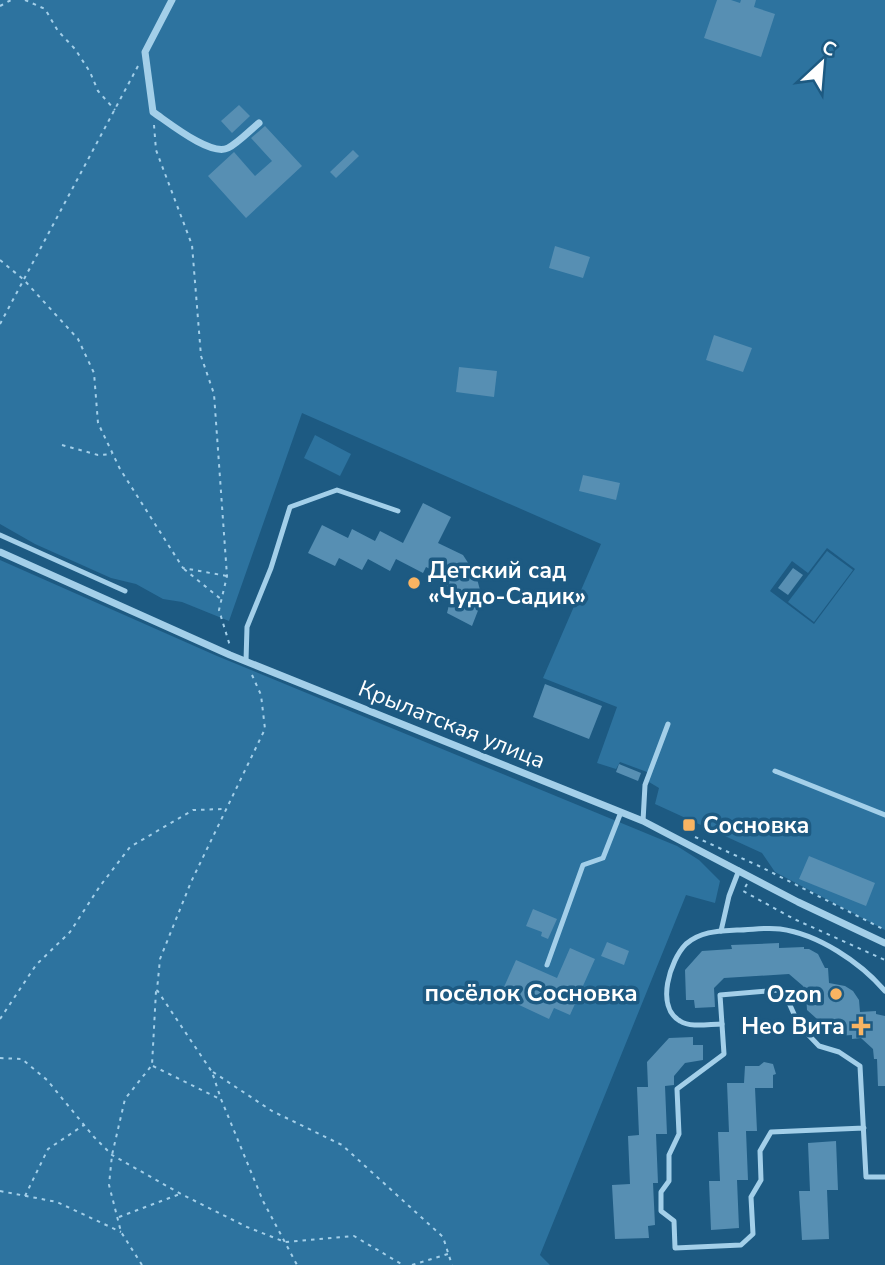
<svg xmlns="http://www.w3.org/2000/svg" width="885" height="1265" viewBox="0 0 885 1265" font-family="'Nunito Sans',sans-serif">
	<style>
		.green { fill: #2d739f; fill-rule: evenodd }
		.building { fill: #578fb3 }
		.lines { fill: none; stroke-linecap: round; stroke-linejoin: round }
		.path { stroke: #a3cfe9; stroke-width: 2; stroke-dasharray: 3.5 5; stroke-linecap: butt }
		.lane { stroke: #a3cfe9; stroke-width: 5 }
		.street { stroke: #a3cfe9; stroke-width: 7 }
		.poi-dot { fill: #f9b462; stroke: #1d5a82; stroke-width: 2.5 }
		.labels { text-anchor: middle; stroke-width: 7; stroke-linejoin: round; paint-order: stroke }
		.poi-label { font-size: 23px; font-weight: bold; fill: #fff; stroke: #1d5a82; text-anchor: start }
		.street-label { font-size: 23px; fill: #fff; stroke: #1d5a82 }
		.neighbourhood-label { font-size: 24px; font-weight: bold; fill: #fff; stroke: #1d5a82 }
	</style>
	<rect width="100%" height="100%" fill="#1d5a82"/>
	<g class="green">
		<path d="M0,0H885V930L775,872L762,853L655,804L659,788L649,782L647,772L620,762L616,769L597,763L617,707L543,678L601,544L302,413L229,621L182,602L163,599L136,584L111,578L35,544L0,524ZM827,548L855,569L814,624L770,591L792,561L808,573Z"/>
		<polygon points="315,435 351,454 340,476 304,458"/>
		<polygon points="827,551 853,570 814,622 788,602"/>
		<polygon points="0,560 217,656 677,846 699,860 720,881 715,903 686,895 540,1255 550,1265 0,1265"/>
	</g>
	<g class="building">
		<polygon points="717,0 731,0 740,3 741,0 756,0 754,7 775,14 761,57 704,38"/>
		<polygon points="239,105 250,116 232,133 221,121"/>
		<polygon points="265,126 302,166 246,218 208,176 234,152 255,176 272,161 251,138"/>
		<polygon points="353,150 359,156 336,178 330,172"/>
		<polygon points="555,246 590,257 583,278 549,268"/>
		<polygon points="714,335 752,348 743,372 706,360"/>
		<polygon points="459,367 497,371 494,397 456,392"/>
		<polygon points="583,475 620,483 616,500 579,491"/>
		<polygon points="423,503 451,517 438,543 463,555 476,575 480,590 479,608 472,626 447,613 450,601 448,588 440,574 426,567 423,573 396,559 390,571 368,559 362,570 339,558 335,566 308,553 322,525 348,538 352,529 375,541 380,531 403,543"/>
		<polygon points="793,568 803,575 788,595 778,588"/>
		<polygon points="545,684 602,706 589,739 533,717"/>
		<polygon points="619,764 641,773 638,781 616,772"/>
		<polygon points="809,856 875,883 866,906 799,879"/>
		<polygon points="533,909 557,919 548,939 541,936 542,932 526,926"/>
		<polygon points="607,942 629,951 624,965 601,956"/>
		<polygon points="779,943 779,948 804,947 804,949 809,949 818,954 825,968 828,968 829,983 845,986 853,991 859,1000 860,1012 876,1011 876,1014 885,1016 885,1086 878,1086 877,1059 874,1059 873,1049 861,1038 852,1039 852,1035 836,1036 807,1010 806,994 803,994 803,986 789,974 724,978 714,988 715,1007 695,1008 694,1000 686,1000 685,970 702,951 732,949 731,945"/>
		<polygon points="570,948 595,959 570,1015 554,1008 549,1019 500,996 516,960 557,978"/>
		<polygon points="693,1037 693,1045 703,1045 703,1060 685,1063 674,1076 674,1085 665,1086 667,1134 656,1134 658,1183 653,1183 655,1225 648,1226 649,1238 615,1239 612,1185 630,1184 628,1136 639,1135 637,1087 648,1087 647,1062 669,1038"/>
		<polygon points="764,1062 773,1064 776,1074 773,1075 773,1088 755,1088 757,1131 746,1131 748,1180 737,1180 739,1228 711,1230 709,1181 720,1181 718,1132 729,1132 727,1083 744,1083 745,1066 759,1066"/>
		<polygon points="836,1141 838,1190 827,1190 829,1239 802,1240 799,1191 810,1191 808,1143"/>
	</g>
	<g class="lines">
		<g class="path">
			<polyline points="25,0 45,9 58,31 75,49 90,72 98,91 115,110"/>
			<polyline points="0,6 11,0"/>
			<polyline points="154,125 156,150 192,245 201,356 214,394 227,576 219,610 230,646"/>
			<polyline points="0,260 24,280 78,339 94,373 98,423 120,469 183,568 227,576"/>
			<polyline points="0,324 138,66"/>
			<polyline points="62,445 98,455 112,454"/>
			<polyline points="184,569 222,600"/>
			<polyline points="252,675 261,695 265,729 191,882 160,959 157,990 212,1072 221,1099 263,1201 297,1265"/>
			<polyline points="695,837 759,866 885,930"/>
			<polyline points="747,884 743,891 794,919 885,960"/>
			<polyline points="0,1019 36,965 70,932 100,886 130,847 193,810 224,809"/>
			<polyline points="0,1058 22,1059 47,1080 94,1137 112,1155 181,1194 247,1227 285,1242 354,1236 403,1265"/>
			<polyline points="153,1066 220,1099"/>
			<polyline points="213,1072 272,1111 342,1145 443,1237 452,1265"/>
			<polyline points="0,1191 57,1202 121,1232"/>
			<polyline points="25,1196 48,1149 84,1125"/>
			<polyline points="119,1217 180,1194"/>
			<polyline points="142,1265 121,1232 109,1185 112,1155 125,1099 152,1065 156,991"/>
			<polyline points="412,1265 448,1254"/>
		</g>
		<g class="lane">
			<polyline points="0,535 125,591"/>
			<polyline points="246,661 247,627 271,568 290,507 337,490 398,511"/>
			<polyline points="775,771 885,815"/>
			<polyline points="643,821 645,785 668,724"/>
			<polyline points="721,931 729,896 739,870"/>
			<polyline points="547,965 583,865 603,858 621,812"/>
			<path d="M722,1024C709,1024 691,1028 680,1021C655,1007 670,960 686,944C701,931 719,931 737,930C751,930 766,927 780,929C818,934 860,962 885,991"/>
			<polyline points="864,1128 771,1132 760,1151 761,1180 751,1197 753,1234 741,1245 675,1248 674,1221 661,1211 661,1192 669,1181 669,1155 679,1134 677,1089 724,1054 720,995 779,990 789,1003 799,1025 819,1046 839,1052 860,1066 866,1177 885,1177"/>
		</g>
		<g class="street">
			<path d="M172,0L145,52L153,112C168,122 211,157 228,148C239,142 249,131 259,123"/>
			<polyline points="0,552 230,655 643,821 798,902 885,943"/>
		</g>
	</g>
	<g class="poi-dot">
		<circle cx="414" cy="583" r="7"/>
		<rect x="682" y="818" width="14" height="14" rx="3.5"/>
		<circle cx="836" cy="994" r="7"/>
		<path d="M857.5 1015.5h7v7h7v7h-7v7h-7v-7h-7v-7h7z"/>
	</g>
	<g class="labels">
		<g class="poi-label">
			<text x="428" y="578">Детский сад<tspan x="428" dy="26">«Чудо-Садик»</tspan></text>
			<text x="703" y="833">Сосновка</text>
			<text x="822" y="1002" text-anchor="end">Ozon</text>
			<text x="845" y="1034" text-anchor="end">Нео Вита</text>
		</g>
		<g class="street-label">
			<text transform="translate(452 724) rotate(22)" y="8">Крылатская улица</text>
		</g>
		<g class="neighbourhood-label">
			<text x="531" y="1001">посёлок Сосновка</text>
		</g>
	</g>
	<g transform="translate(822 63) rotate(26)" stroke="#1d5a82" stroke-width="5" paint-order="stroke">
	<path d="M0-5L12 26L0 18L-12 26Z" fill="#ffffff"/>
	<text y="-10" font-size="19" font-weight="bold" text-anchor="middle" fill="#ffffff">С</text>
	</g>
</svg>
